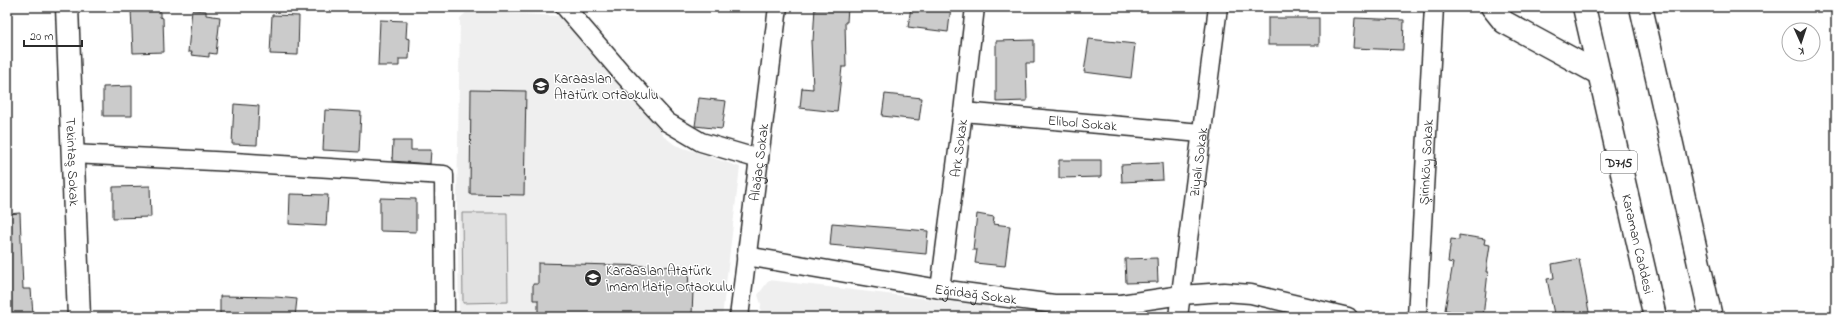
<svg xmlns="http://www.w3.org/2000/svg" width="1843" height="324" viewBox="0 0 1843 324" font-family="'Indie Flower',sans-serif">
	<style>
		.built { fill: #efefef }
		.green { fill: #e0e0e0; stroke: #868686 }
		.building { fill: #cbcbcb; stroke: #2b2b2b }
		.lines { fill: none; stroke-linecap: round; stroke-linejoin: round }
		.minor-casing { stroke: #2b2b2b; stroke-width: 21 }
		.tertiary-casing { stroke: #2b2b2b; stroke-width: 25 }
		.trunk-casing { stroke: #2b2b2b; stroke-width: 25 }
		.minor { stroke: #fff; stroke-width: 18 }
		.tertiary { stroke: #fff; stroke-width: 22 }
		.trunk { stroke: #fff; stroke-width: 22 }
		.labels { text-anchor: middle; stroke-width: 3; stroke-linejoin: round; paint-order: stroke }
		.shield { fill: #fff; stroke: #6b6b6b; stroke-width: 1 }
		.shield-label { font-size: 13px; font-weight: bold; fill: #2b2b2b }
		.poi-label { font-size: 14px; fill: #2b2b2b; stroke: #fff; text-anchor: start }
		.street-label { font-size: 14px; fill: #2b2b2b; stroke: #fff }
	</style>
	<rect width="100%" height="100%" fill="#fff"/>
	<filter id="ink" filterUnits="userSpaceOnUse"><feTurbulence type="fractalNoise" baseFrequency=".025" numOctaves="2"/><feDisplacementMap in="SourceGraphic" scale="8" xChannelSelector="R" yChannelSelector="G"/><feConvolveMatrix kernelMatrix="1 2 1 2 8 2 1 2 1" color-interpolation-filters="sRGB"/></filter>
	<g filter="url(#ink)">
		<g class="built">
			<polygon points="468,11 558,16 567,20 575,27 665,137 675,145 740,167 722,317 459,317 457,204 460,18"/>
			<polygon points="769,280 988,306 991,317 760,317 761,304 758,295"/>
		</g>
		<polygon class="green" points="462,213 507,213 508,302 463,303"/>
		<g class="building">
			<polygon points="815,7 848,7 847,22 845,22 846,67 842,67 837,112 800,108 802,88 813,89 811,41 813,41"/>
			<polygon points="911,7 951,7 948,32 908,27"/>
			<polygon points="131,9 160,9 160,17 163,18 164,52 133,53"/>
			<polygon points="192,10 206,11 206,15 220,17 216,54 209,53 209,57 191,55 192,52 188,52"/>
			<polygon points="272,15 299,16 298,55 270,54"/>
			<rect x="1268" y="18" width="51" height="27"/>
			<polygon points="1355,18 1404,20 1403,50 1353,48"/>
			<polygon points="380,20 407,21 406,38 410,39 409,59 399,59 399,66 378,66"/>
			<polygon points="1089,39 1135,44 1131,78 1084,72"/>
			<polygon points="1034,40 1034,63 1026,63 1027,101 996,102 996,41"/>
			<polygon points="132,86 132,116 103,116 103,87"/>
			<polygon points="471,90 526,91 524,195 470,194"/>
			<polygon points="885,94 922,98 919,120 882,116"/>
			<polygon points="699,98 726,101 722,129 695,126"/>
			<polygon points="234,104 259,106 257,145 232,144"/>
			<polygon points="325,110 361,112 359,152 323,150"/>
			<polygon points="393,141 411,141 411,150 431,150 430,164 392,161"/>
			<polygon points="1059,160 1101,160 1101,177 1059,178"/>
			<polygon points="1162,163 1163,180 1122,182 1121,165"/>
			<polygon points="150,186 151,217 113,218 113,187"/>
			<polygon points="290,194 328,195 326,226 289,224"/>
			<polygon points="380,198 416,199 416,232 380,231"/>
			<polygon points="20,213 23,289 31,289 33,314 26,314 26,317 7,317 7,214"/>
			<polygon points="977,214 994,217 993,224 1010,226 1005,266 975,263 977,250 973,250"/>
			<polygon points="832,223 928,231 926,254 830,245"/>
			<polygon points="1459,235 1485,239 1484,244 1490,245 1486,272 1488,272 1483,317 1449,317 1450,311 1445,310 1453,263 1448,262 1451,239 1459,240"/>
			<polygon points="1157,258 1158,282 1126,283 1125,259"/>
			<polygon points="1579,259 1590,317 1565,317 1564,312 1554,314 1547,279 1554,278 1552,264"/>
			<polygon points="538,263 689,267 688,291 693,291 692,314 688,314 688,317 538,317 538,300 533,300 533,284 538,284"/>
			<polygon points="220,296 276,297 297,299 295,317 220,317"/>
		</g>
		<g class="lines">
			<g class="minor-casing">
				<g id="minor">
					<polyline points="565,7 621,72 667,122 701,142 759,159"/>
					<path id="s1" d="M963,112L1201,133"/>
					<polyline points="72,154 234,162 444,175 445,317"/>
					<path id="s2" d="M746,256L940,289L1054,304H1121L1181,295L1224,292L1251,294L1348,317"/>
					<path id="s3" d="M940,289L963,112L975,7"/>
					<path id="s4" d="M739,317L778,7"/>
					<path id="s5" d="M1178,317L1218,7"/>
					<path id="s6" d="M1417,317L1434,7"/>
				</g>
			</g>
			<g class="tertiary-casing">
				<g id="tertiary">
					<path id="s7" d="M67,7L79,317"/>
					<polyline points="1492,7 1504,22 1598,73"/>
				</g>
			</g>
			<g class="trunk-casing">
				<g id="trunk">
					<path id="s8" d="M1584,7L1655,317"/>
					<polyline points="1641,7 1711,317"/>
				</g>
			</g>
			<use href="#minor" class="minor"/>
			<use href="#tertiary" class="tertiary"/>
			<use href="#trunk" class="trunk"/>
		</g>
	</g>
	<defs>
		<g id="school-disc" transform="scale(0.9)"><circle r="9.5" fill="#2b2b2b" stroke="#fff"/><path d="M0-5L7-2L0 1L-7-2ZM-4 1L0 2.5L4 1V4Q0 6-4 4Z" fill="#fff"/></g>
	</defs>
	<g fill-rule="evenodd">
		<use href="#school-disc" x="541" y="86"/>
		<use href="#school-disc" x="593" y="278"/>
	</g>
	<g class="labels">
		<rect class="shield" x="1601" y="151" width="36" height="22" rx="3"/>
		<g class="shield-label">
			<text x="1619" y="167">D715</text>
		</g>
		<g class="poi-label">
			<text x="554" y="83">Karaaslan<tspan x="554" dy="16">Atatürk Ortaokulu</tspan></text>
			<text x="606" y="275">Karaaslan Atatürk<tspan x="606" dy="16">İmam Hatip Ortaokulu</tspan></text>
		</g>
		<g class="street-label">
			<text dy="5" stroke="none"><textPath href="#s1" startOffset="120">Elibol Sokak</textPath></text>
			<text dy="5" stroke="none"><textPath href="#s3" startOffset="142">Ark Sokak</textPath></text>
			<text dy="5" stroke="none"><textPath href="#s7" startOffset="155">Tekintaş Sokak</textPath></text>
			<text dy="5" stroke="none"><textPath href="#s4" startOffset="156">Alağaç Sokak</textPath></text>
			<text dy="5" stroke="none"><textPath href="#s5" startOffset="156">Ziyalı Sokak</textPath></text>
			<text dy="5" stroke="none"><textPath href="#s6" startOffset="155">Şirinköy Sokak</textPath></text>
			<text dy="5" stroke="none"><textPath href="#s8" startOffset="243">Karaman Caddesi</textPath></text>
			<text dy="5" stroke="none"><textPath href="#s2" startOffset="233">Eğridağ Sokak</textPath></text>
		</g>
	</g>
	<rect width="1843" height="324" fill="none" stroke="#fff" stroke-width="24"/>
	<rect x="12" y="12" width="1819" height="300" fill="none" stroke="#2b2b2b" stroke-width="1.5" filter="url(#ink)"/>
	<g transform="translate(1801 42) rotate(177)"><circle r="19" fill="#ffffff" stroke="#aaaaaa"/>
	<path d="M0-3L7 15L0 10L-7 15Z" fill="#2b2b2b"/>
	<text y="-6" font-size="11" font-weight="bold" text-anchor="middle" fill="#2b2b2b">K</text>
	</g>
	<path d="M24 40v6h58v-6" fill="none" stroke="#2b2b2b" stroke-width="2"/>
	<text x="30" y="40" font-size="12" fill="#2b2b2b" stroke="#ffffff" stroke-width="3" paint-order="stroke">20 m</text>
</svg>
